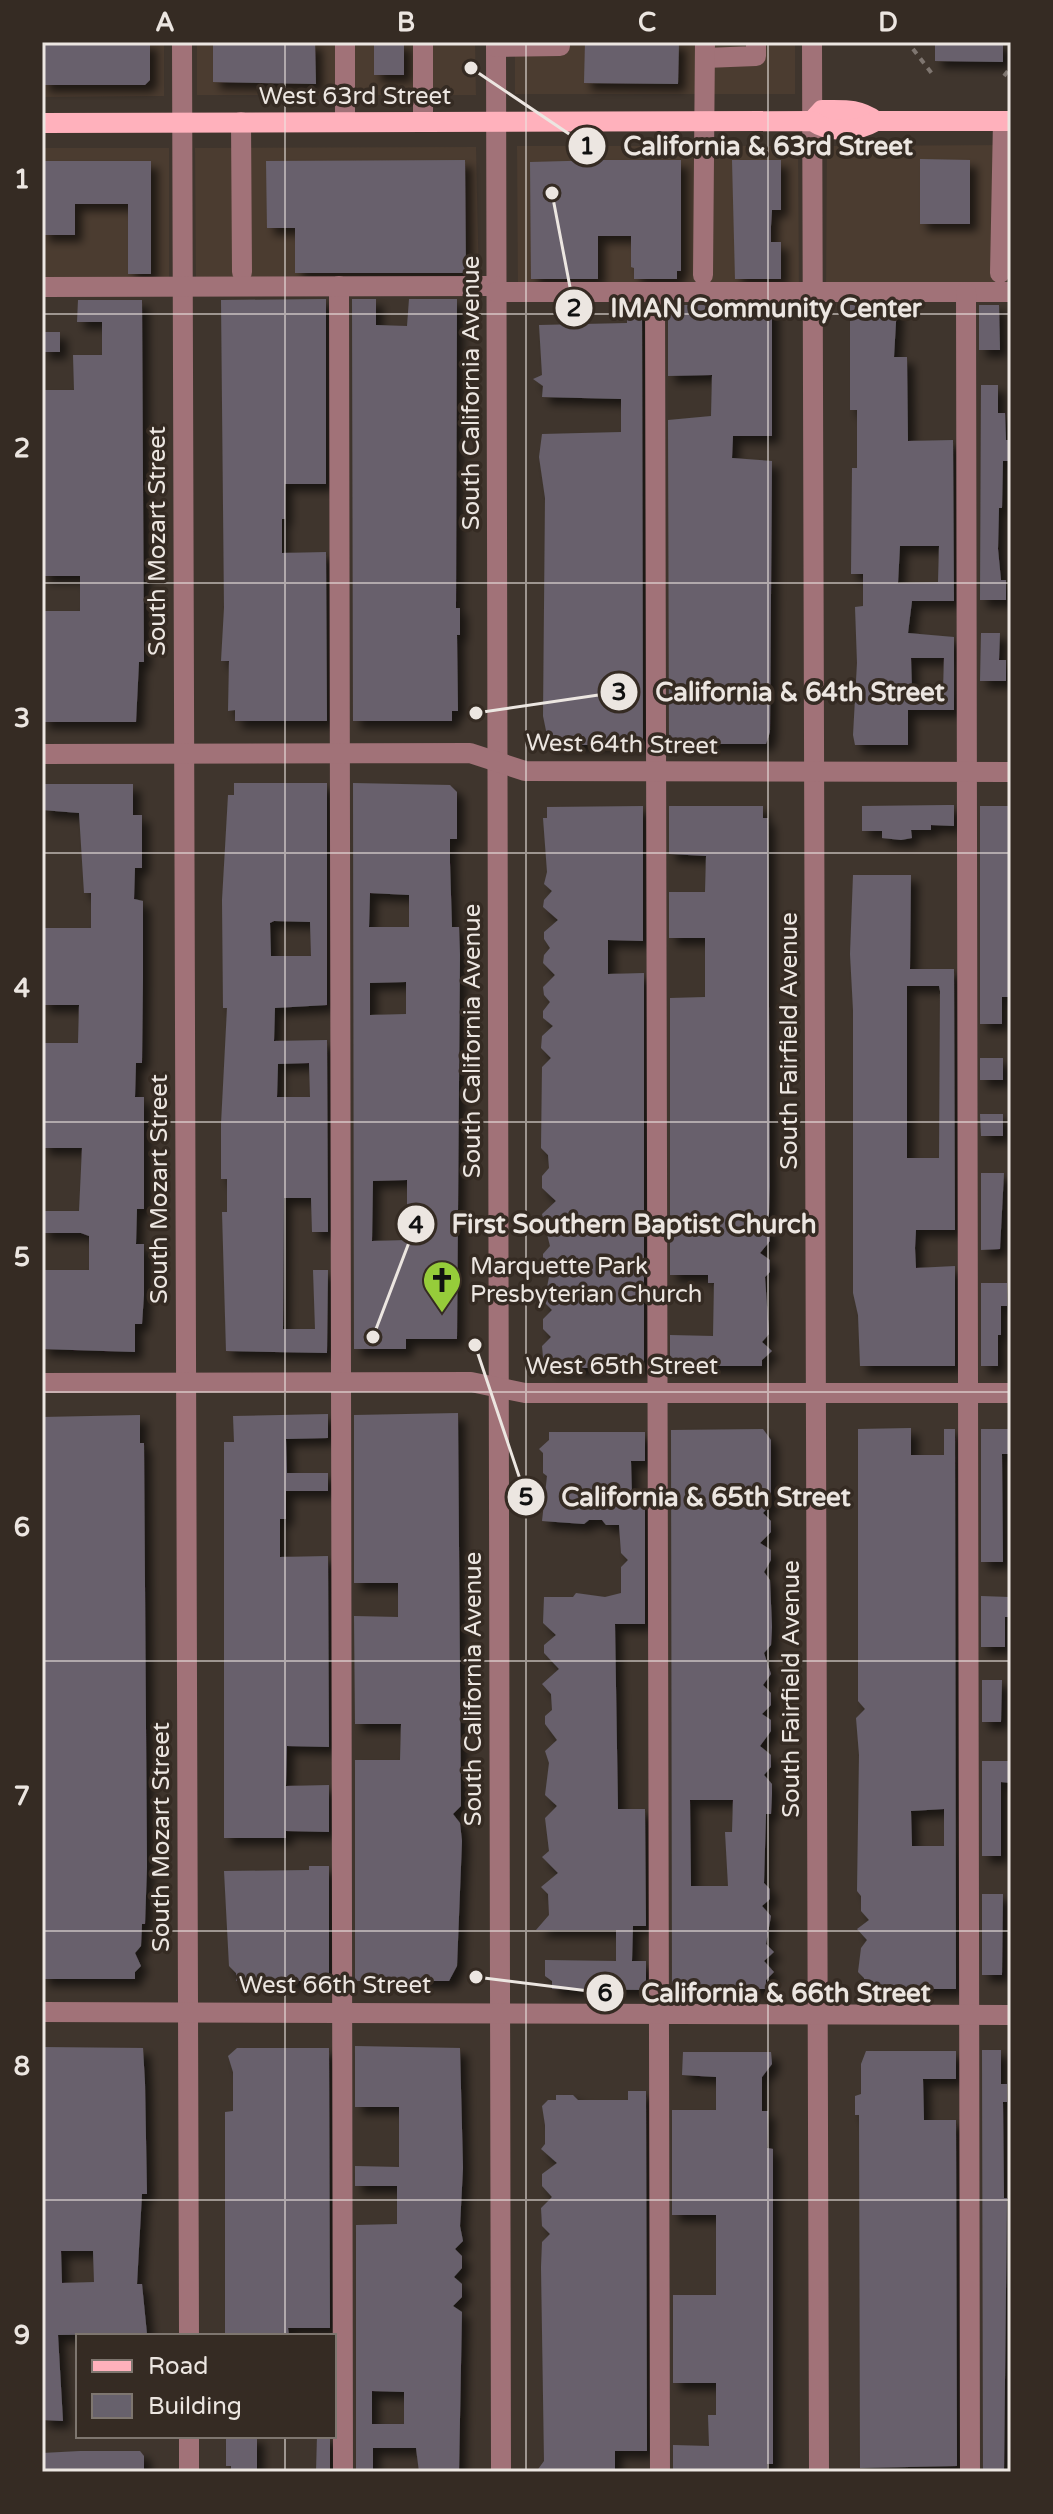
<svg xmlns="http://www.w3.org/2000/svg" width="1053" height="2514" viewBox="0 0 1053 2514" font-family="'Varela Round',sans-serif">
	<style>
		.built { fill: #4b3c30 }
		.building { fill: #67616c; fill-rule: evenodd; filter: url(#shadow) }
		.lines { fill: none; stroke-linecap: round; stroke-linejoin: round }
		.path { stroke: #7f7670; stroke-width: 4; stroke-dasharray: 6 6; stroke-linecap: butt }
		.minor { stroke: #a17278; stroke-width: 20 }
		.major { stroke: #ffb1bc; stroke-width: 20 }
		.grid { fill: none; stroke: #ece6e1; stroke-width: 2; stroke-opacity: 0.55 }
		.labels { text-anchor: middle; stroke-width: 7; stroke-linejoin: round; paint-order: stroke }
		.street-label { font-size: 24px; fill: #ece6e1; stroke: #352b23 }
		.poi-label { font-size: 24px; fill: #ece6e1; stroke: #352b23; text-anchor: start }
		.leader { fill: none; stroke: #ece6e1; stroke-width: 3 }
		.callout-dot { fill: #ece6e1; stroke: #352b23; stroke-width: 3 }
		.mark-label { font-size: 24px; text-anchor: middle; font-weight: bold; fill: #111 }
		.callout-label { font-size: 26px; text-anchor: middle; font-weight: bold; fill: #ece6e1; stroke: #352b23; stroke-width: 7; stroke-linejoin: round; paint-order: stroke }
		.neatline { fill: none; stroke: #ece6e1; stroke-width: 3 }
		.grid-label { font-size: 26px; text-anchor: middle; font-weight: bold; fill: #ece6e1 }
	</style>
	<defs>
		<filter id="shadow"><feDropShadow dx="7" dy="7" stdDeviation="4" flood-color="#0009"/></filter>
	</defs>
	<rect width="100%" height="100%" fill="#3f352d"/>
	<g class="built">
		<polygon points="42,42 164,42 164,96 42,97"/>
		<polygon points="197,42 475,42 476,95 197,95"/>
		<rect x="515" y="42" width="280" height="52"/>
		<polygon points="1011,145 1011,292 826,292 827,146"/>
		<polygon points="517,146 798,146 799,292 518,292"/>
		<polygon points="476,147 479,286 196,286 195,148"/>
		<polygon points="42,148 169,148 169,286 42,287"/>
	</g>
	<g class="building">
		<polygon points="42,42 150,42 150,80 145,85 42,85"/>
		<polygon points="213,42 315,42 316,84 213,82"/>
		<rect x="374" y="42" width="30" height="33"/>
		<polygon points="585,42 679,42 678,84 584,83"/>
		<polygon points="935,42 1003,42 1003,62 935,61"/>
		<polygon points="920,159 970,160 970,224 920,224"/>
		<polygon points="465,160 466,273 295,273 295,228 267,228 266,161"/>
		<polygon points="604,160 681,160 681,271 677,271 677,279 634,279 634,268 631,267 631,236 598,236 598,279 531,279 530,162"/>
		<polygon points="732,160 781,160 781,210 772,210 771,226 771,242 781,242 781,279 735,279"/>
		<polygon points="42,161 151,161 151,274 128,274 128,204 75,204 75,235 42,235"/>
		<polygon points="326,299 326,484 285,484 285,519 282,519 282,553 326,552 327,721 235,721 235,710 228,711 229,661 221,661 224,608 221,300"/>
		<polygon points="352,299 376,299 376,325 407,326 409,299 457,299 456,608 460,608 460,635 457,635 458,711 452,711 452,721 353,721"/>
		<polygon points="78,300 142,300 144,662 139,662 136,722 42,722 42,611 80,611 80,576 42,576 42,390 74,390 73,355 102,355 102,322 77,322"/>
		<polygon points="627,305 642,305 643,745 549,745 543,716 545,498 539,457 542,434 621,432 621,399 542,397 543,386 533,379 542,375 539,325 627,323"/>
		<polygon points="668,305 772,305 772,436 733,436 732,458 772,461 770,732 766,744 669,744 668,420 711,416 712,375 668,376"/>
		<path d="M850,305H897L894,357H907L908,441L953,440L954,601H912L908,633L954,637V710H908V745H855L853,735L857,663L855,607L863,606V574H851L852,468H857V410H850ZM900,546H939L938,582L898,583ZM911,658H944L943,690H912Z"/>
		<polygon points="979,305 999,305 1000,350 979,350"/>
		<rect x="42" y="332" width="18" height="20"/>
		<polygon points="981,385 998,385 998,413 1005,413 1006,440 1011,440 1011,461 1003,461 1002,508 999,508 998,549 1001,580 1006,580 1006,600 980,600"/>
		<polygon points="981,633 1000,633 999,660 1006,660 1006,681 980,681"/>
		<path d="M234,783H327V1005L275,1008L274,1041L327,1040L328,1232H312L311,1198H284L283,1329H315L313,1270H328L327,1353L226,1351L222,1212H227V1179H221V1124L227,1008H223L222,900L228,795H234ZM274,921L310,922L311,956H271L270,923ZM309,1063L310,1097H277L278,1064Z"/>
		<path d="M353,783L450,785L457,792V839H450V863L452,927H459L460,955L457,1339H406V1349H354ZM370,893L409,895V927H369ZM406,982V1014L370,1015V983ZM407,1180V1240L372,1241L373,1181Z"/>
		<polygon points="42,784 133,784 133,815 142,815 142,868 135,868 134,899 143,901 143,978 142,1063 136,1063 135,1097 144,1097 144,1209 137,1209 136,1244 144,1244 144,1295 142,1324 135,1324 135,1352 42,1349 42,1270 89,1270 89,1236 81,1233 42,1233 42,1211 79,1211 82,1148 42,1148 42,1043 78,1043 79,1005 42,1005 42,928 91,928 91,893 84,893 79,813 42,810"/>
		<polygon points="947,805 954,805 954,826 931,825 931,830 911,830 912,838 901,840 882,838 882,831 862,831 862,806"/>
		<polygon points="643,806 643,941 608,940 608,974 644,973 644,1368 550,1368 543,1357 542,1346 551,1337 543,1329 543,1319 552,1310 544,1302 550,1272 543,1266 543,1254 550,1246 542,1214 556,1201 542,1188 542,1176 549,1168 548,1155 541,1148 542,1067 551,1058 541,1048 542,1036 553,1026 543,1018 543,1011 550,1002 544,995 543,987 555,975 543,963 544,955 550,948 544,939 544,932 558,920 543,907 544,900 552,891 544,884 547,872 543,818 547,818 547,807"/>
		<polygon points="669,806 763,806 763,818 768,818 770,1186 769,1214 762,1223 770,1229 770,1241 760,1253 770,1260 770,1272 765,1277 769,1334 762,1342 772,1351 762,1360 762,1366 670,1366 670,1335 713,1336 714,1283 708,1283 708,1275 670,1275 670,998 705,997 705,938 669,938 669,892 705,892 706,856 669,854"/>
		<polygon points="980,806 1011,806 1011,989 1010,997 1002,997 1002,1024 980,1024"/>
		<path d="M853,875H911L910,969H954L955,1230H916L915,1248L916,1268L955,1266V1366H860L858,1315L853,1293V1010L850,954ZM907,986H939L940,991L939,1158H907Z"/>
		<rect x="980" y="1058" width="23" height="22"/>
		<polygon points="980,1114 1003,1114 1003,1136 981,1136"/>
		<polygon points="981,1173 1004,1173 1000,1249 981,1250"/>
		<polygon points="981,1283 1007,1283 1007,1306 1001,1306 1001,1335 998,1335 998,1366 981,1366"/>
		<polygon points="458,1413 461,1806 453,1814 460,1823 462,1841 457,1966 449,1981 355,1981 355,1760 400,1760 401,1724 355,1724 354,1616 398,1617 398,1583 354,1583 354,1415"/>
		<polygon points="328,1414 328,1438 286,1439 287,1473 328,1473 328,1491 286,1491 286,1519 280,1519 280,1557 328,1556 329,1747 287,1746 286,1786 329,1785 329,1832 286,1831 286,1838 224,1838 224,1442 234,1442 233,1416"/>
		<polygon points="140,1415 140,1443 144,1443 147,1867 145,1924 142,1924 141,1946 135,1953 141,1966 135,1972 135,1979 42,1979 42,1417"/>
		<path d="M911,1428V1455H944V1429H955L956,1989H865L864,1978L858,1972L861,1948L867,1940L857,1929L869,1920L861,1911V1896L857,1891L859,1755L856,1718L865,1709L858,1701V1429ZM944,1809V1846H912L911,1811Z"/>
		<path d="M763,1429L771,1440V1504L763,1513L771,1521V1532L760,1543L771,1550V1560L764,1572L770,1580L772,1627L771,1645L764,1653L771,1674L763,1685L771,1693V1705L762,1714L771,1720V1731L760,1746L771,1755V1767L764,1775L772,1784V1794L771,1814H766L764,1883L770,1889V1899L762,1906L771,1916L766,1944L774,1952L764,1961L774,1972L766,1980V1989H672L671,1430ZM690,1800H733L732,1832H725L728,1886H691Z"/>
		<polygon points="981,1429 1011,1429 1011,1454 1002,1454 1003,1562 981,1562"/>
		<polygon points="549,1432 645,1432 645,1461 631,1461 632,1496 645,1496 645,1624 615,1624 618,1809 645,1809 646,1926 633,1926 632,1961 646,1961 646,1990 552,1989 552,1981 545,1976 545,1960 616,1961 616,1930 536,1930 549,1915 548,1894 541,1887 558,1873 542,1857 549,1851 545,1818 557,1806 545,1795 549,1763 545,1751 557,1740 545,1724 545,1716 552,1710 551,1694 542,1684 559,1669 544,1653 544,1645 556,1635 543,1623 544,1597 573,1597 576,1593 605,1597 621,1593 621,1567 628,1560 621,1553 619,1525 606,1525 602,1520 589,1520 584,1524 542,1521 547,1476 543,1473 543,1453 539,1449 549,1440"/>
		<polygon points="981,1596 1009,1597 1010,1617 1005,1617 1005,1647 981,1647"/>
		<polygon points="982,1680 1002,1680 1001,1722 982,1722"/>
		<polygon points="982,1761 1010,1761 1011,1783 1001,1782 1001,1856 982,1856"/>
		<polygon points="309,1866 329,1866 329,1981 236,1981 236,1973 229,1966 224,1871 309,1870"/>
		<polygon points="982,1894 1003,1894 1002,1975 982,1975"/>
		<path d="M355,2046L460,2048L463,2168L460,2226L463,2241L455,2249L462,2256V2268L454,2277L462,2284V2297L453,2306L462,2312L459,2472H419L416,2448H373V2472H356V2225L397,2224V2186H355V2166L399,2167V2107H355ZM372,2391L404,2392V2424H372Z"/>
		<path d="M42,2047L143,2048L145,2083L147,2194H142L137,2284H142L147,2334L58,2335L63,2421L42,2420ZM61,2251H93L94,2282L62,2283Z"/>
		<polygon points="237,2048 329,2048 330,2328 288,2328 289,2335 225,2336 225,2112 233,2111 233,2072 228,2056"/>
		<polygon points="982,2050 1001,2050 1001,2084 1007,2084 1007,2102 1003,2102 1004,2198 1007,2198 1004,2472 983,2472"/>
		<polygon points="866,2051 956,2051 956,2079 923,2079 924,2120 956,2120 957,2466 860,2468 859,2115 855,2115 855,2096 861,2094 861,2064"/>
		<polygon points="683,2052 771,2052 772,2064 762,2077 762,2111 768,2111 767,2148 773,2149 773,2464 767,2464 767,2472 673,2472 673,2445 709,2446 708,2415 716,2415 716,2383 673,2383 673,2295 716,2295 716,2215 672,2215 672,2110 716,2110 716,2077 682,2075"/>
		<polygon points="628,2091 646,2091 647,2451 615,2451 615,2472 536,2472 544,2461 541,2267 542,2242 550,2234 542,2226 541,2208 552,2197 542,2186 542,2174 557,2163 541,2149 545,2144 545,2125 542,2106 548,2100 556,2100 556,2095 573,2095 578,2100 628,2100"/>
		<polygon points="226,2436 257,2436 257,2472 231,2472 231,2466 226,2466"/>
		<polygon points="317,2436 330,2436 330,2472 316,2472"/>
		<polygon points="80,2451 140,2451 144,2456 144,2472 42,2472 42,2453"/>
	</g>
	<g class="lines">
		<g class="path">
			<polyline points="839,43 871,43"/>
			<polyline points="913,49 933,75"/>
			<polyline points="1004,76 1011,67"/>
		</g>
		<g class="minor">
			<polyline points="182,42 189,2336"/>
			<polyline points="496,42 501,2472"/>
			<polyline points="812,42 819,2472"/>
			<polyline points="496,47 560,46"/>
			<polyline points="705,58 756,56 756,42"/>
			<polyline points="241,122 242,272"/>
			<polyline points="345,122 345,42"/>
			<polyline points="423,122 423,42"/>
			<polyline points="1000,273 1003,121"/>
			<polyline points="703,275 705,42"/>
			<polyline points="339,286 343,2472"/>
			<polyline points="42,287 496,286"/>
			<polyline points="496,292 1011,292"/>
			<polyline points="655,292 660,2472"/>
			<polyline points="966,292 970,2472"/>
			<polyline points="42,754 470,753 525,771 1011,772"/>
			<polyline points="42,1383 471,1382 525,1393 1011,1393"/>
			<polyline points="42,2012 1011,2015"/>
			<polyline points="189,2436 189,2472"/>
		</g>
		<g class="major">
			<path d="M812,121L822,110C844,110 858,108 876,121"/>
			<path d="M42,123L812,121C831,134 857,132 876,121H1011"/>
		</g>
	</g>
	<path class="grid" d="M285,42V2336M526,42V2472M768,42V2472M42,314H1011M42,583H1011M42,853H1011M42,1122H1011M42,1392H1011M42,1661H1011M42,1931H1011M42,2200H1011M285,2436V2472"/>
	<defs>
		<g id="church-pin" transform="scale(2)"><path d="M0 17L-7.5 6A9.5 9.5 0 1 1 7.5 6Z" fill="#96cc3a" stroke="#352b23"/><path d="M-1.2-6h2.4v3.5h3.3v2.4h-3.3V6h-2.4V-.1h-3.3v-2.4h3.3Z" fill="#111"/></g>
	</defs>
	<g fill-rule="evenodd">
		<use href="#church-pin" x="442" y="1280"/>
	</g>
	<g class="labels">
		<g class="street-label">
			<text x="355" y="104">West 63rd Street</text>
			<text transform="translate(471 393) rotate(-90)" y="8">South California Avenue</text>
			<text transform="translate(157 541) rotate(-90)" y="8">South Mozart Street</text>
			<text transform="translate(622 744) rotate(1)" y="8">West 64th Street</text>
			<text transform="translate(472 1041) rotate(-90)" y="8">South California Avenue</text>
			<text transform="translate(789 1041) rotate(-90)" y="8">South Fairfield Avenue</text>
			<text transform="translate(159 1189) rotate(-90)" y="8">South Mozart Street</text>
			<text x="622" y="1374">West 65th Street</text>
			<text transform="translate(473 1689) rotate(-90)" y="8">South California Avenue</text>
			<text transform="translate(791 1689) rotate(-90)" y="8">South Fairfield Avenue</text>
			<text transform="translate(161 1837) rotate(-90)" y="8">South Mozart Street</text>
			<text x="335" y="1993">West 66th Street</text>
		</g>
		<g class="poi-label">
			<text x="470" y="1274">Marquette Park<tspan x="470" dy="28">Presbyterian Church</tspan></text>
		</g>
	</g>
	<path class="leader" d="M471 68L587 146M552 193L574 308M476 713L619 692M373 1337L416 1224M475 1345L526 1497M476 1977L605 1993"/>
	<g class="callout-dot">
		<circle cx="471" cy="68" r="8"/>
		<circle cx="552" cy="193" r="8"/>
		<circle cx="476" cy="713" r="8"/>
		<circle cx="373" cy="1337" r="8"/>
		<circle cx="475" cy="1345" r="8"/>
		<circle cx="476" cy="1977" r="8"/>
		<circle cx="587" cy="146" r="20"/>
		<circle cx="574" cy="308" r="20"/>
		<circle cx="619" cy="692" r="20"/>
		<circle cx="416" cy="1224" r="20"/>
		<circle cx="526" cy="1497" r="20"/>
		<circle cx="605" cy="1993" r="20"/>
	</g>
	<g class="mark-label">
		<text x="587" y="154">1</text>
		<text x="574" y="316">2</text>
		<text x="619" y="700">3</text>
		<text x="416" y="1233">4</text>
		<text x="526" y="1505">5</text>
		<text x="605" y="2001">6</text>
	</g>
	<g class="callout-label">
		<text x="768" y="155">California &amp; 63rd Street</text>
		<text x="766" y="317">IMAN Community Center</text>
		<text x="800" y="701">California &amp; 64th Street</text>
		<text x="634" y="1233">First Southern Baptist Church</text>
		<text x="706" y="1506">California &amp; 65th Street</text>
		<text x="786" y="2002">California &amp; 66th Street</text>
	</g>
	<rect width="1053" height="2514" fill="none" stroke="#352b23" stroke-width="88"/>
	<rect x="76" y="2334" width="260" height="104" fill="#352b23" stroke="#7e766f" stroke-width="2"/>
	<rect x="92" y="2360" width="40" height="12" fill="#ffb1bc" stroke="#7e766f" stroke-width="2"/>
	<text x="148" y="2374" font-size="24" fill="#ece6e1">Road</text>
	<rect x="92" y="2394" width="40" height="24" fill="#67616c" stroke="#7e766f" stroke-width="2"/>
	<text x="148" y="2414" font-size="24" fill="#ece6e1">Building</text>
	<rect x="44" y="44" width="965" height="2426" class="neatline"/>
	<g class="grid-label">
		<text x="165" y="31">A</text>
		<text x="406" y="31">B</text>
		<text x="647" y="31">C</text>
		<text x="888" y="31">D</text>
		<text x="22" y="188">1</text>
		<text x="22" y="457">2</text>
		<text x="22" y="727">3</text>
		<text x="22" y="997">4</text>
		<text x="22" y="1266">5</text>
		<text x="22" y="1536">6</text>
		<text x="22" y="1805">7</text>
		<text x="22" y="2075">8</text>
		<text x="22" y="2344">9</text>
	</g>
</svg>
